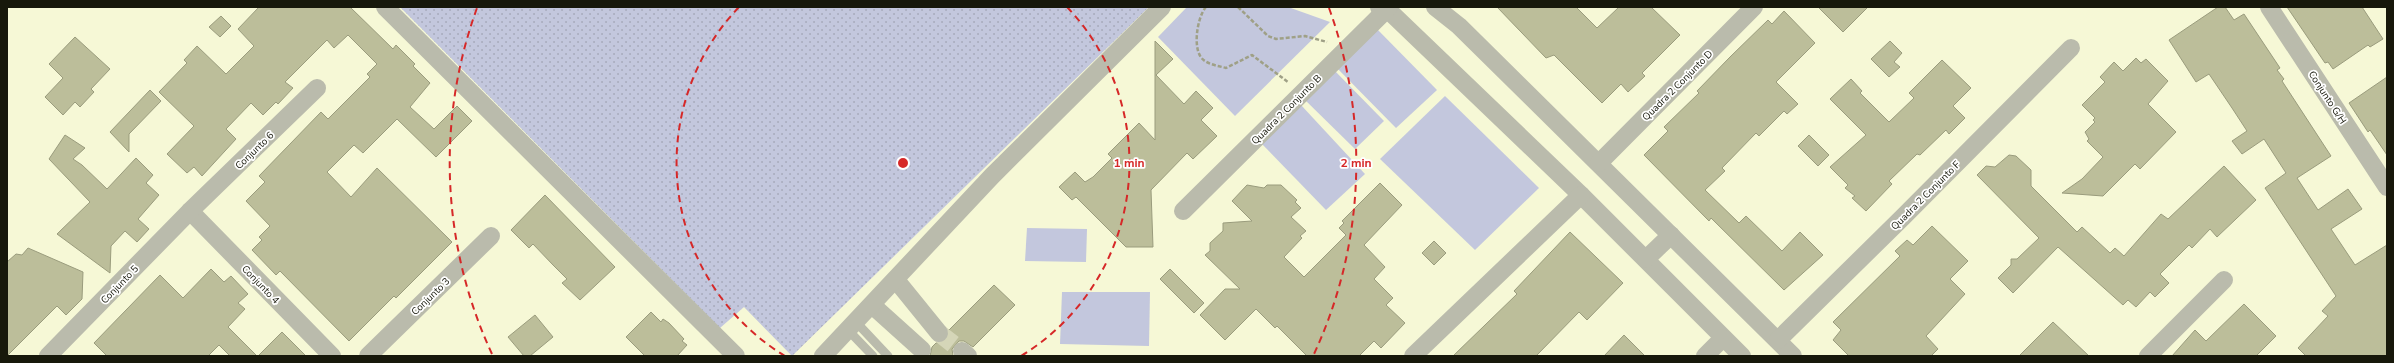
<svg xmlns="http://www.w3.org/2000/svg" width="2394" height="363" viewBox="0 0 2394 363" font-family="'Nunito Sans',sans-serif">
	<style>
		.grass { fill: url(#grass-dots) }
		.green { fill: #c3c7dd }
		.building { fill: #bcbe9a; stroke: #9a9c7d }
		.lines { fill: none; stroke-linecap: round; stroke-linejoin: round }
		.minor-tunnel { stroke: #d5d6b8; stroke-width: 18; stroke-dasharray: 18 9; stroke-linecap: butt }
		.path { stroke: #9fa086; stroke-width: 2.5; stroke-dasharray: 4 2; stroke-linecap: butt }
		.service { stroke: #babbac; stroke-width: 9 }
		.minor { stroke: #babbac; stroke-width: 18 }
		.ring { fill: none; stroke: #d62828; stroke-width: 2; stroke-dasharray: 7 5 }
		.labels { text-anchor: middle; stroke-width: 3.5; stroke-linejoin: round; paint-order: stroke }
		.street-label { font-size: 10px; fill: #17180b; stroke: #fff }
		.centre { fill: #d62828; stroke: #fff; stroke-width: 2 }
		.ring-label { font-size: 12px; text-anchor: middle; font-weight: bold; fill: #d62828; stroke: #fff; stroke-width: 3.5; stroke-linejoin: round; paint-order: stroke }
	</style>
	<defs>
		<pattern id="grass-dots" width="8" height="8" patternUnits="userSpaceOnUse"><rect width="8" height="8" fill="#c3c7dd"/><path d="M2 2h.1M6 6h.1" fill="none" stroke="#a7aabc" stroke-width="1.8" stroke-linecap="round"/></pattern>
	</defs>
	<rect width="100%" height="100%" fill="#f6f8d6"/>
	<polygon class="grass" points="400,7 1149,7 792,356 744,307 720,328"/>
	<g class="green">
		<polygon points="1187,7 1288,7 1330,22 1235,116 1158,37"/>
		<polygon points="1376,28 1437,90 1396,128 1336,67"/>
		<polygon points="1334,70 1384,121 1355,149 1303,98"/>
		<polygon points="1445,96 1539,188 1475,250 1380,159"/>
		<polygon points="1301,105 1365,174 1326,210 1261,143"/>
		<polygon points="1027,228 1087,229 1086,262 1025,261"/>
		<polygon points="1062,292 1150,292 1149,346 1060,344"/>
	</g>
	<g class="building">
		<polygon points="259,7 350,7 393,49 396,45 415,64 413,66 430,83 410,107 434,129 457,106 472,121 436,157 397,119 363,153 354,145 327,172 351,197 377,168 452,242 396,298 394,296 349,341 280,271 276,275 252,250 262,240 259,237 270,226 246,201 265,182 259,176 321,112 328,119 370,77 367,74 377,64 348,35 334,48 327,40 285,82 293,88 278,104 276,102 263,115 251,103 226,129 236,139 202,176 194,167 187,173 167,154 194,126 159,92 187,63 184,60 197,46 226,74 254,46 238,29"/>
		<polygon points="1497,7 1576,7 1597,28 1619,7 1651,7 1680,35 1642,73 1645,76 1628,92 1621,84 1602,103 1554,55 1546,58"/>
		<polygon points="1818,7 1868,7 1843,32"/>
		<polygon points="2218,7 2225,7 2234,20 2244,14 2280,68 2277,70 2284,79 2282,81 2331,156 2297,178 2318,210 2348,189 2362,209 2331,229 2355,265 2387,245 2387,356 2306,356 2298,348 2328,316 2322,311 2336,296 2265,188 2286,173 2264,139 2242,154 2232,141 2247,131 2232,108 2209,74 2196,82 2169,40"/>
		<polygon points="2287,7 2362,7 2383,39 2370,47 2368,45 2333,69 2328,62 2325,63"/>
		<polygon points="1784,11 1815,43 1776,82 1798,104 1787,114 1784,111 1759,136 1756,133 1722,168 1725,171 1705,190 1739,223 1746,216 1782,251 1800,232 1823,255 1784,290 1711,218 1709,221 1644,155 1668,131 1664,127 1699,93 1697,91 1730,57 1768,20 1772,24"/>
		<polygon points="221,16 231,26 220,37 209,27"/>
		<polygon points="75,37 110,69 91,89 94,92 80,107 75,102 63,115 45,97 63,78 49,64"/>
		<polygon points="1155,41 1173,59 1156,75 1184,104 1196,91 1213,108 1201,120 1217,136 1193,159 1187,153 1151,190 1153,247 1126,247 1076,197 1072,200 1059,187 1075,172 1085,182 1093,177 1112,158 1108,154 1139,123 1155,140"/>
		<polygon points="1890,41 1902,53 1894,62 1900,67 1889,77 1871,59"/>
		<polygon points="2136,58 2141,63 2146,59 2168,81 2148,104 2176,132 2140,169 2135,164 2103,196 2062,193 2082,179 2103,157 2087,141 2089,139 2085,132 2095,122 2093,120 2095,118 2082,105 2105,82 2100,77 2114,62 2123,71"/>
		<polygon points="1942,60 1971,88 1953,106 1965,118 1949,134 1946,130 1920,155 1917,154 1889,181 1892,184 1866,211 1852,198 1855,196 1845,188 1848,185 1830,167 1866,135 1830,99 1851,79 1862,91 1860,93 1889,122 1914,98 1909,93"/>
		<polygon points="2387,77 2387,155 2370,130 2368,132 2349,103"/>
		<polygon points="150,90 161,101 129,134 129,152 110,132"/>
		<polygon points="65,135 85,148 73,159 82,165 107,189 136,158 153,175 146,183 159,195 138,219 149,229 137,242 125,231 111,246 110,273 57,234 90,202 49,159"/>
		<polygon points="1809,135 1829,155 1818,166 1798,146"/>
		<polygon points="2009,155 2016,156 2031,170 2031,186 2077,232 2082,227 2110,253 2115,248 2124,256 2161,214 2168,219 2224,166 2256,200 2217,237 2210,229 2192,248 2189,245 2160,274 2169,283 2155,297 2150,292 2136,307 2128,300 2123,305 2058,247 2013,293 1998,278 2011,265 2011,259 2017,259 2039,238 1977,175 1986,166 1995,167"/>
		<polygon points="1380,183 1402,205 1364,245 1385,267 1374,279 1393,298 1386,305 1405,323 1381,348 1374,341 1359,356 1307,356 1277,326 1275,328 1256,309 1225,340 1200,315 1225,289 1240,289 1205,255 1210,251 1210,243 1223,231 1223,223 1252,221 1232,201 1247,185 1264,188 1267,185 1281,185 1297,200 1295,202 1301,208 1291,217 1306,231 1300,236 1302,238 1284,257 1304,277 1346,235 1339,228 1344,223 1342,221"/>
		<polygon points="545,195 615,267 580,300 562,283 567,279 553,265 533,244 529,248 511,230"/>
		<polygon points="1932,226 1968,261 1950,279 1965,294 1926,336 1938,349 1931,356 1849,356 1833,340 1841,330 1833,322 1900,256 1895,251 1907,240 1913,245"/>
		<polygon points="1570,232 1623,283 1587,320 1579,312 1536,356 1453,356 1517,294 1514,291"/>
		<polygon points="1434,241 1446,253 1434,265 1422,253"/>
		<polygon points="28,248 83,272 82,299 66,315 57,306 7,356 7,262 16,254 22,255"/>
		<polygon points="211,269 224,282 231,276 248,294 238,303 245,309 228,327 257,356 230,356 219,345 208,356 107,356 94,343 160,275 183,298"/>
		<polygon points="1170,269 1204,303 1194,313 1160,279"/>
		<polygon points="994,285 1015,305 973,347 964,341 959,341 952,349 953,356 930,356 932,347 936,343 946,341 949,336 949,330"/>
		<polygon points="2244,304 2276,336 2256,356 2172,356 2195,330 2206,341"/>
		<polygon points="651,312 661,322 663,319 669,323 684,339 682,341 687,345 677,356 645,356 626,337"/>
		<polygon points="535,315 553,337 530,356 524,356 508,337"/>
		<polygon points="2053,322 2089,356 2019,356"/>
		<polygon points="282,332 306,356 258,356"/>
		<polygon points="1624,335 1645,356 1604,356"/>
	</g>
	<g class="lines">
		<polyline class="minor-tunnel" points="939,333 962,351"/>
		<g class="path">
			<path d="M1206,7C1197,17 1191,53 1205,61C1211,65 1219,66 1226,68L1252,55L1288,82"/>
			<polyline points="1238,7 1268,36 1276,39 1305,36 1327,42"/>
		</g>
		<g class="service">
			<polyline points="856,322 888,356"/>
			<polyline points="848,330 873,356"/>
		</g>
		<g class="minor">
			<polyline points="385,7 736,356"/>
			<polyline points="1379,7 1387,9 1581,195 1742,356"/>
			<polyline points="1435,7 1459,26 1793,356"/>
			<polyline points="2269,7 2387,187"/>
			<polyline points="1599,163 1754,7"/>
			<polyline points="190,211 332,356"/>
			<polyline points="1183,211 1389,7"/>
			<polyline points="1646,259 1671,235"/>
			<polyline points="896,280 939,333"/>
			<polyline points="872,305 922,350"/>
			<polyline points="1778,340 1903,217 2071,48"/>
			<polyline points="962,351 968,356"/>
			<polyline points="48,356 190,211 317,88"/>
			<polyline points="368,356 491,236"/>
			<polyline points="823,356 992,176 1162,7"/>
			<polyline points="1413,356 1581,195"/>
			<polyline points="1705,356 1723,338"/>
			<polyline points="2148,356 2224,280"/>
		</g>
	</g>
	<g class="ring">
		<path d="M785 356A226 226 0 0 1 739 7M1067 7A226 226 0 0 1 1021 356"/>
		<path d="M492 354A453 453 0 0 1 477 8M1329 8A453 453 0 0 1 1314 354"/>
	</g>
	<g class="labels">
		<g class="street-label">
			<text transform="translate(1677 85) rotate(-45)" y="4">Quadra 2 Conjunto D</text>
			<text transform="translate(2328 97) rotate(57)" y="4">Conjunto G/H</text>
			<text transform="translate(1286 109) rotate(-45)" y="4">Quadra 2 Conjunto B</text>
			<text transform="translate(254 150) rotate(-44)" y="4">Conjunto 6</text>
			<text transform="translate(1925 195) rotate(-45)" y="4">Quadra 2 Conjunto F</text>
			<text transform="translate(119 284) rotate(-46)" y="4">Conjunto 5</text>
			<text transform="translate(261 284) rotate(46)" y="4">Conjunto 4</text>
			<text transform="translate(430 296) rotate(-44)" y="4">Conjunto 3</text>
		</g>
	</g>
	<circle cx="903" cy="163" r="6" class="centre"/>
	<g class="ring-label">
		<text x="1129" y="167">1 min</text>
		<text x="1356" y="167">2 min</text>
	</g>
	<rect width="2394" height="363" fill="none" stroke="#17180b" stroke-width="16"/>
</svg>
